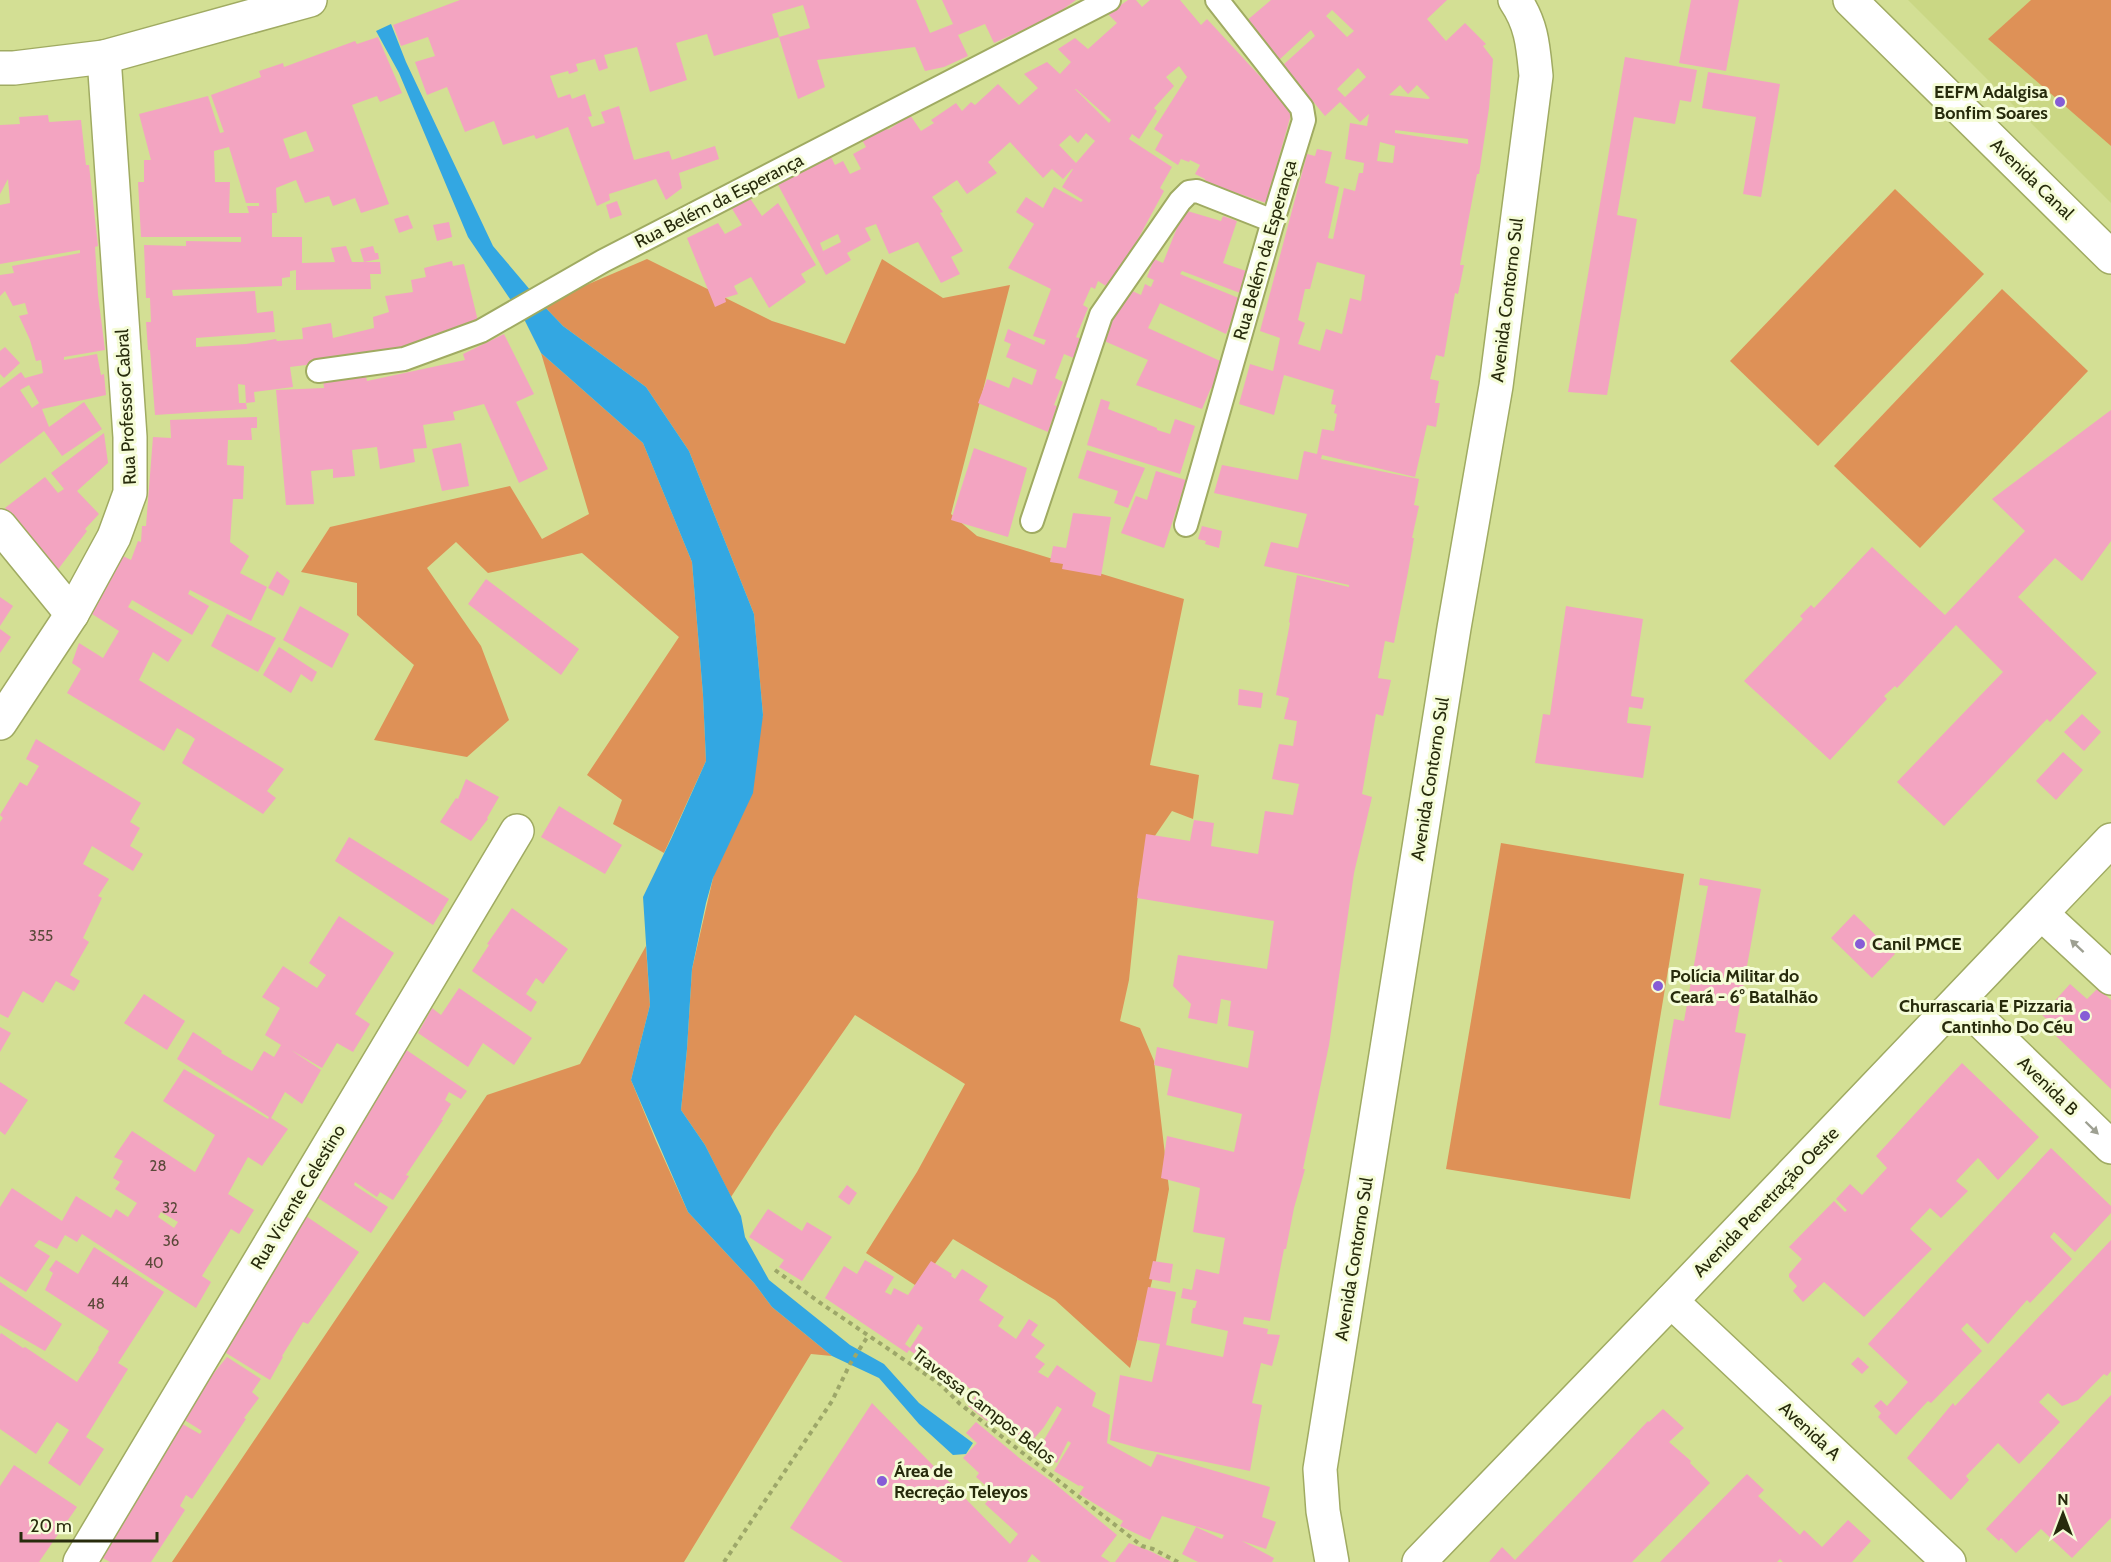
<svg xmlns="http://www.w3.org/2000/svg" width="2111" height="1562" viewBox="0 0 2111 1562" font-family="Cabin,sans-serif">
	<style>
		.built { fill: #cad784 }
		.green { fill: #de9157 }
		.water { fill: #33a7e2 }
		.building { fill: #f3a4c1; fill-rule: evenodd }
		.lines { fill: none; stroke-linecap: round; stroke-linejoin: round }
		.lane-casing { stroke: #a0ab62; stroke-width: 26 }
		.street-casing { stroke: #a0ab62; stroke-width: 36 }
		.path { stroke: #9da769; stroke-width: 4; stroke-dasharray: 4.5 4.5; stroke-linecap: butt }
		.lane { stroke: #fff; stroke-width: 22 }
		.street { stroke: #fff; stroke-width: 33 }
		.oneway { fill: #9ea092 }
		.poi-dot { fill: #865cd6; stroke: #f5fcd7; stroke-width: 2 }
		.labels { text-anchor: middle; stroke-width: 6; stroke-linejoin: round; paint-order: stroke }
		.number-label { font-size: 15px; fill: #5a4939 }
		.poi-label { font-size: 18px; font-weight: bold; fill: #272b0c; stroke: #f5fcd7; text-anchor: start }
		.street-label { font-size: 18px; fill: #272b0c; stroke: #f5fcd7 }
	</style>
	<rect width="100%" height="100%" fill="#d3df94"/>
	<polygon class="built" points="1908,0 2111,0 2111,203"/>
	<g class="green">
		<polygon points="2031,0 2111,0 2111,146 1988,39"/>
		<polygon points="1895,189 1984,274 1818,446 1730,361"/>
		<polygon points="647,259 772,321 845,344 882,259 943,298 1010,285 951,514 977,536 1184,599 1150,765 1199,775 1193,819 1172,811 1150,843 1139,885 1129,980 1120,1021 1140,1028 1154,1061 1169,1189 1153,1277 1130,1368 1055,1300 953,1239 918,1287 866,1253 917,1172 965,1084 855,1015 774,1131 731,1197 705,1145 681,1110 687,1049 692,969 713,878 763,715 754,614 689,451 646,387 563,326 542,304"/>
		<polygon points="2002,289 2088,371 1920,548 1834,466"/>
		<polygon points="541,353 643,443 692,562 703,695 706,761 664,853 613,824 622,800 587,775 679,637 582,553 488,573 456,542 427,568 481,646 509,720 467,757 374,740 414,665 357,615 357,583 301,572 330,527 510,486 542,539 589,514"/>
		<polygon points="1501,843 1684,874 1630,1199 1446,1169"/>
		<polygon points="646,946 650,1005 631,1080 656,1141 688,1212 754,1283 772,1307 832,1356 811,1354 684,1562 172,1562 487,1095 580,1064"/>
	</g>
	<polygon class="water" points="391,24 406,62 493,246 542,304 563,326 646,387 689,451 754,614 763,715 753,793 713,878 706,903 692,969 687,1049 681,1110 705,1145 741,1216 745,1237 769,1280 850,1345 884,1364 919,1403 973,1443 966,1454 953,1455 919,1424 879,1378 832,1356 772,1307 754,1283 688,1212 631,1080 650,1005 643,897 672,837 706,761 703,695 692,562 643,443 541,353 525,321 468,237 399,73 376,31"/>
	<g class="building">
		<polygon points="460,0 916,0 930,33 953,24 942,0 1076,0 1054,16 994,43 985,24 958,35 968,56 944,67 925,71 915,47 817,60 825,87 798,99 779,37 810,28 803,5 772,14 779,37 714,56 707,34 676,43 687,80 650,92 637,47 604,55 608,68 599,71 595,59 576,64 578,71 569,74 568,71 550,76 558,98 570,94 572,99 585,94 592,116 588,117 592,127 605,123 601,112 619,106 634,160 669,151 672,160 715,146 719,159 679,173 682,188 666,200 656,179 609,194 610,200 597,206 568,127 536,139 534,135 503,145 494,121 465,132 447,87 427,95 415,62 435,56 428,37 401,46 393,25"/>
		<path d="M1128,0H1136L1142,7L1150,0H1180L1201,25L1207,19L1292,111L1266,203L1204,182L1205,179L1195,174L1200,165L1190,160L1189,162L1181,159L1178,165L1155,150L1163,135L1154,129L1187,77L1179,66L1166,77L1174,86L1154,108L1157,111L1139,139L1132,134L1129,139L1172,167L1160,188L1164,191L1111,289L1098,281L1095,289L1091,287L1083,305L1088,308L1076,337L1084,340L1076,359L1064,354L1055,378L1063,382L1054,405L1057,406L1048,432L978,403L987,379L1009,388L1013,377L1032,385L1037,370L1006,357L1011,344L1004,341L1008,329L1044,345L1046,340L1033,336L1051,289L1008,268L1034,224L1016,212L1026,197L1043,208L1054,187L1081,202L1083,200L1062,187L1073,169H1072L1063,179L1052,169L1043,178L1010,142L988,162L997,173L967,194L957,180L932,197L943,212L940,213L963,251L951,257L960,274L941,283L918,242L889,254L876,224L865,228L871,240L847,253L851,260L826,275L776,181L829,153L835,165L843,161L850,174L861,169L853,154L866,147L861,138L885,124L888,130L910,115L921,131L934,123L931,120L956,103L962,111L971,102L975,105L998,84L1019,105L1038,88L1024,74L1047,62L1060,74L1071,62L1058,49L1075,38L1088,49L1117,23L1108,14ZM1075,89H1076L1111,120L1109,123ZM1086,133L1095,141L1076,163L1059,145L1070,135L1078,143ZM838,234L841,242L823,251L820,243Z"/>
		<path d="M1271,0H1447L1427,19L1446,41L1465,23L1486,44L1483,46L1493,59L1489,108L1479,174H1477L1460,265H1464L1458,294L1455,293L1444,357L1436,355L1430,379L1439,381L1435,403H1440L1436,427L1427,425L1415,477L1322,455L1321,459L1419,479L1414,505L1419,506L1412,538H1414L1408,572L1394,643L1385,641L1378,678L1391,680L1383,716L1376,714L1362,794L1372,797L1354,873L1329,1045L1303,1169H1305L1294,1208L1286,1249H1284L1270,1321L1244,1317L1243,1324L1268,1329L1267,1334L1280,1335L1272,1366L1261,1363L1252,1403L1262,1405L1250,1471L1142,1449L1110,1440L1120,1375L1152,1382L1160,1344L1137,1340L1148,1287L1176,1292L1166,1345L1223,1357L1228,1331L1191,1323L1193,1308H1195L1197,1301L1181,1298L1183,1288L1192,1290L1196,1269L1219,1274L1225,1238L1193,1232L1200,1188L1161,1178L1167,1136L1234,1152L1242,1114L1167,1095L1172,1069L1154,1065L1157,1047L1248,1068L1254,1031L1228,1026L1231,1001L1221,999L1217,1024L1188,1018L1191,1004L1173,986L1178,955L1267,969L1274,921L1137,898L1146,834L1190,841L1194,820L1214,823L1211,846L1258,854L1265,811L1293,815L1299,784L1272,779L1279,744L1293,746L1297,721L1284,719L1289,698L1276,695L1290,623L1289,622L1297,575L1349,587V585L1264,566L1271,542L1298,548L1307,514L1214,493L1222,465L1298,480L1304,451L1317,454L1322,429L1334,431L1337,414L1334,413L1336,405L1331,404L1334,390L1284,375L1274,415L1239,404L1250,364L1273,371L1280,338L1260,331L1307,154L1315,156L1317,149L1332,152L1325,183L1339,187L1328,238L1333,239L1344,188L1355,191L1359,173H1363L1364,163L1345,159L1350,123L1367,126L1369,114L1360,122L1340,102L1325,116L1283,65L1315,36L1311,30L1278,61L1245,22ZM1332,10L1354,31L1347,37L1326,16ZM1358,68L1366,77L1345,97L1337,89ZM1400,85L1408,94L1417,85L1430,98L1428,99L1389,95ZM1395,130L1468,139V144L1395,133ZM1380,142L1395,146L1393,163L1377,161ZM1317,262L1365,275L1361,301L1350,298L1342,334L1326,329L1320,351L1298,344L1305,323L1298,320L1305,289H1310Z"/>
		<polygon points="1691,0 1739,0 1726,71 1679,63"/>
		<path d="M378,37L402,93L380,102L377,96L352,105L389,204L361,213L355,198L333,206L329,196L305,203L296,180L276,188L277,213H272V237H302V263L335,262L331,248L346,246L352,262H364L360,249L373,246L375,253H378L379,259L364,262H380L381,274H370L371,289L296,290V270L290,271V277L282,278V286L172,290L173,296L255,291L257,313L273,311L275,332L196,338V347L246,344L276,339L277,341L303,339L302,328L331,323L333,338L374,328L373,317L389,312L385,296L413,292L411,280L426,277L424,268L452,261L453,266L464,264L478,321L457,326L459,336L337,361L290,367L293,387L254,392L255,402L246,403L245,385L238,384L239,403H246L247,409L155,415L150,350H148L146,322H151L150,298H146L144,245L186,246V241L241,242V237H141L138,182H144V160H151L139,114L208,96L220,133L224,132L211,95L261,77L259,71L283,63L284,67L355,41L357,44ZM306,131L314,151L290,159L283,139ZM229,147L246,203H259V206H247L249,213H229L230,182H215L214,151Z"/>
		<polygon points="1625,57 1697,70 1691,102 1680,100 1675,124 1634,117 1617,215 1637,219 1607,395 1568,392"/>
		<polygon points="1708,72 1780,84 1761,197 1743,194 1756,117 1702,108"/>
		<path d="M48,115L49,122L81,120L86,165H89L98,246L95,247L98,295L105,350L64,357V360L97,354L101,375L104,374L106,395L42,409L49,427L84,402L102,429L62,456L44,431L0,464V388L21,372L25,378L43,373L41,360L36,361L30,340L19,316L28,314L25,303L13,306L5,291L0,296V275L14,273L12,266L80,253V250L0,264V205L10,203L8,179L0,194V125L20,124L19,117ZM29,385L39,403L32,408L20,390Z"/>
		<polygon points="747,194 762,216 778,203 816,265 801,274 806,282 769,308 751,277 734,286 738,294 725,298 726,302 715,307 687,238 718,223 725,234 742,225 731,207"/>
		<polygon points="617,201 622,215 610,219 606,205"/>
		<polygon points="1184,210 1221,221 1223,216 1237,221 1223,263 1246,271 1240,293 1182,271 1180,274 1241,299 1226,334 1160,303 1148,328 1229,365 1218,390 1211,388 1202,409 1136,385 1148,360 1102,340 1128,289 1141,295 1145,284 1151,287 1154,280 1147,277 1154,259 1163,263"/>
		<polygon points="408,215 413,228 399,233 394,219"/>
		<polygon points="449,222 452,237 437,241 433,225"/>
		<polygon points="504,334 534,394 516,402 548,469 519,483 484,404 453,412 455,420 423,425 427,448 413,449 415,462 380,469 377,447 352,450 355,476 333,478 333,469 311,471 314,504 286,505 276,390 324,388 323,378 365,372 367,381 465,360 463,354"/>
		<polygon points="5,347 20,363 4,378 0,374 0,351"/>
		<polygon points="1101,399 1110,402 1108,409 1157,428 1157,430 1170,434 1175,419 1195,426 1180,474 1087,445"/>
		<polygon points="2111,410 2111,541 2082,581 2055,558 2018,597 2097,673 2050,722 2047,719 1944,826 1897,782 2003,672 1956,625 1897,688 1895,686 1884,696 1887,699 1830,760 1744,681 1803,619 1800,616 1811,605 1814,608 1872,547 1945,615 2025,531 1992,499"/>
		<polygon points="257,417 257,428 251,428 252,440 228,440 227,465 244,466 243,499 233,499 230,542 249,556 240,573 267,587 251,621 190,590 188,594 209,606 192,635 132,600 128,607 182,640 168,662 153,652 139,680 284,769 267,791 276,798 263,814 182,763 195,739 191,736 177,728 164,751 67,693 81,669 72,663 79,643 103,658 119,631 92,614 123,556 131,560 138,541 141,542 142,526 146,526 153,437 171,438 170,420"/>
		<polygon points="104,433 108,463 77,491 99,514 85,529 87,531 56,572 5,508 45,477 58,493 64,489 51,473"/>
		<polygon points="461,443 469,486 442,491 432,449"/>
		<polygon points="974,448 1027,468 1008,537 951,520"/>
		<polygon points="1087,450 1145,468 1128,508 1114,503 1118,491 1078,478"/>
		<polygon points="1156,471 1186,480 1164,548 1121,533 1136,496 1147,500"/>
		<polygon points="1073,513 1111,517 1101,576 1062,569 1063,564 1050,562 1053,546 1066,548"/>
		<polygon points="1202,526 1222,531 1219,548 1205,544 1206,541 1198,539"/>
		<polygon points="277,571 290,581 283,596 268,588"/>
		<polygon points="486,579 579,649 561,675 468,604"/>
		<polygon points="0,597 13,606 0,626"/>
		<polygon points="300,606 349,634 332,668 283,640"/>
		<polygon points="1566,606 1643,619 1631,696 1644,698 1642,709 1629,707 1627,723 1651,726 1643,778 1535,763 1543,714 1550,715"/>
		<polygon points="227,614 276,638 258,672 211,646"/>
		<polygon points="0,629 11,637 0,653"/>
		<polygon points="279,647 317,672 312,682 301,674 291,693 263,675"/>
		<polygon points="1239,689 1263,693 1261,708 1238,705"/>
		<polygon points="2082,714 2101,732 2084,751 2064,732"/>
		<polygon points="36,739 141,803 130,822 140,828 130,846 143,854 133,871 92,846 83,864 109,879 98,896 102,898 83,938 89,942 70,975 80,981 74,991 56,981 43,1003 23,991 8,1018 0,1014 0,822 3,818 0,815 20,782 27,786 39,766 26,759"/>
		<polygon points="2063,752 2083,770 2056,800 2036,781"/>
		<polygon points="466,779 499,797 487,818 488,819 471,841 440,822 456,798 458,799"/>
		<polygon points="559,806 622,845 605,874 541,837"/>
		<polygon points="349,837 449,899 433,925 335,861"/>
		<polygon points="1700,878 1761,889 1735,1032 1746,1034 1730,1119 1659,1105 1674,1019 1684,1021 1708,886 1699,885"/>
		<polygon points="512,908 568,949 543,984 536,978 526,994 537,1002 531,1012 472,971 489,945 487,944"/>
		<polygon points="1854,914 1895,954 1872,978 1831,938"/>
		<path d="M339,916L394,953L355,1014L370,1024L353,1052L337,1043L322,1068L291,1050L321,1070L302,1104L285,1092L271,1118L288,1129L262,1166L248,1157L228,1194L254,1210L239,1234L231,1229L202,1276L211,1282L196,1308L82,1234L77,1242L65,1235L57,1249L39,1240L34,1246L50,1256L26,1292L0,1276V1207L12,1188L62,1221L76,1196L111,1218L116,1209L128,1217L137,1203L115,1189L120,1182L113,1178L123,1161L114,1157L132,1131L195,1172L215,1135L163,1101L184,1069L268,1119L269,1117L177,1059L193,1032L222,1051L221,1053L252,1071L264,1051L274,1057L281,1045L265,1035L280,1008L262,997L283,966L317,988L326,975L309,963ZM161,1212L178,1222L174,1228L158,1217Z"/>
		<polygon points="2070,984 2087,999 2098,988 2111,1000 2111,1089 2056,1036 2060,1031 2042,1015"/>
		<polygon points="459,988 532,1038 514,1065 483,1043 468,1067 418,1033 432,1008 441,1015"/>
		<polygon points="144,994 185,1021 167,1050 124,1023"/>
		<polygon points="0,1027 11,1033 0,1052"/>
		<polygon points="405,1049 467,1091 461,1099 449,1092 445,1100 451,1104 441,1120 443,1120 406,1175 409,1176 393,1200 380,1192 377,1197 355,1182 354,1185 388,1207 371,1233 312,1194"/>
		<polygon points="1962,1063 2039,1137 1998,1180 1978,1158 1956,1181 1968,1191 1941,1218 1930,1208 1910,1229 1932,1249 1864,1317 1824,1282 1803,1302 1793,1291 1797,1286 1789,1277 1789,1274 1802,1259 1789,1247 1834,1201 1845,1212 1847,1210 1836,1199 1850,1184 1862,1195 1887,1168 1876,1156"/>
		<polygon points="0,1082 28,1100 5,1135 0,1131"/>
		<polygon points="2051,1148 2111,1206 2111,1213 2075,1252 2054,1232 2050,1237 2072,1259 2030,1303 2027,1300 1988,1344 1967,1323 1961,1329 1982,1351 1931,1403 1928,1401 1896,1435 1878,1417 1881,1413 1874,1406 1881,1400 1887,1406 1908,1382 1868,1344"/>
		<polygon points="847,1185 857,1193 849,1205 838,1197"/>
		<polygon points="768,1209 802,1231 807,1222 832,1237 802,1281 779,1267 784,1260 749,1237"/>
		<polygon points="300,1212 359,1252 308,1324 303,1322 282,1356 283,1357 270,1380 218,1348 236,1316 245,1321 259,1295 254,1291"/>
		<polygon points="2111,1240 2111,1371 2107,1376 2104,1374 2078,1400 2062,1406 2048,1393 2039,1402 2060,1422 2019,1464 1998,1443 1966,1476 1969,1480 1951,1500 1907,1458 1953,1403 1955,1406"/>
		<polygon points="94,1247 164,1292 118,1363 128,1369 86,1437 104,1449 80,1486 48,1463 69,1430 57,1422 36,1454 0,1429 0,1335 1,1333 23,1348 25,1347 77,1382 99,1349 98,1348 109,1331 45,1290 53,1273 49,1270 56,1260 78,1274"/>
		<path d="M865,1260L894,1277L885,1292L891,1295L894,1288L908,1295L931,1261L952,1274L951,1276L955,1279L962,1269L988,1286L979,1300L1004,1317L998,1326L1016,1339L1029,1319L1038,1325L1031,1335L1045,1345L1035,1357L1045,1364L1038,1372L1048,1378L1057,1365L1096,1393L1092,1406L1110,1415L1107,1443L1151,1467L1157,1454L1270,1487L1262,1517L1276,1522L1266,1549L1242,1541L1274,1558L1272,1562H1198L1182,1554L1196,1527L1222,1539L1224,1535L1162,1516L1150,1540L1120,1526L1123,1521L1079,1494L1084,1487L1080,1485L1079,1486L1054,1471L1071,1443L1068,1441L1057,1463L1037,1452L1062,1409L1057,1406L1044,1427L1026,1448L990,1417L987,1421L968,1406L977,1394L960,1381L957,1384L909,1350L907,1353L825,1298L844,1266L857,1274ZM918,1324L923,1328L910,1348L905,1344Z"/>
		<polygon points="1153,1261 1173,1264 1170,1283 1149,1279"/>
		<polygon points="0,1282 62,1324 45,1351 0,1325"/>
		<polygon points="227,1357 261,1379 252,1392 259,1398 244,1418 246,1419 192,1499 186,1495 180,1506 185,1510 151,1562 110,1562 101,1557 157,1449 164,1454 167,1450 159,1446 179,1422 200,1434 202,1431 178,1416"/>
		<polygon points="1858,1357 1869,1367 1862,1374 1851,1364"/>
		<polygon points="2111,1395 2111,1518 2072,1558 2041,1529 2016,1553 2001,1538 1999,1541 1986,1529"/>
		<polygon points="872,1403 1010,1544 1018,1534 985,1504 994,1493 976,1477 979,1473 963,1458 977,1443 966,1433 976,1422 1023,1461 1054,1483 1117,1535 1101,1556 1110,1562 1041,1562 1032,1554 1027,1562 843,1562 790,1528"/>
		<polygon points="1663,1409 1684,1428 1669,1442 1691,1461 1690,1463 1710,1483 1632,1562 1489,1562 1502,1547 1515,1560 1648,1421 1649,1422"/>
		<polygon points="14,1465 77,1507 39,1562 0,1562 0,1486"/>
		<polygon points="1747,1474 1764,1490 1758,1496 1800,1535 1804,1530 1822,1547 1848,1520 1871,1541 1852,1562 1783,1562 1780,1559 1777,1562 1660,1562"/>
		<polygon points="1129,1543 1150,1551 1172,1562 1115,1562"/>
	</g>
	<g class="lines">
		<g class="lane-casing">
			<g id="lane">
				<polyline points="318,371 404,359 481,331 603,261 1109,0"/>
				<polyline points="1032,521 1101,315 1180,201 1189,192 1197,191 1273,221"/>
				<polyline points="1186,525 1273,221 1304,120 1302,108 1217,0"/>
			</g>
		</g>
		<g class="street-casing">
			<g id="street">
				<polyline points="1850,0 2111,257"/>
				<polyline points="0,68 14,68 104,57 310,0"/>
				<polyline points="0,526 72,614"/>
				<polyline points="0,723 72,614 114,537 130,493 130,437 104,57"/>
				<polyline points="2042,914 2111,978"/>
				<polyline points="1959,1000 2111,1147"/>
				<polyline points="1671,1301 1949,1562"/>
				<polyline points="80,1562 517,831"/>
				<path d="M1332,1562L1323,1511L1320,1469L1454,628L1496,386L1536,76C1533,46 1532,25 1515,0"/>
				<polyline points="1419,1562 1671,1301 2111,840"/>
			</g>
		</g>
		<g class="path">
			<polyline points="775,1270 819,1302 940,1384 960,1404 1142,1546 1153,1549 1178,1562"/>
			<polyline points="724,1562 832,1401 850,1364 868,1336"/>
		</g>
		<use href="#lane" class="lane"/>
		<use href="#street" class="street"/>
	</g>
	<defs><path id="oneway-solid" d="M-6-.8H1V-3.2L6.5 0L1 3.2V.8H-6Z" transform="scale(1.5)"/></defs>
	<g class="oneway">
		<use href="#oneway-solid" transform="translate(2077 946) rotate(-137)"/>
		<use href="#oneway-solid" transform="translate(2092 1128) rotate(44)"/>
	</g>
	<g class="poi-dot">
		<circle cx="2060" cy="102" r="6"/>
		<circle cx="1860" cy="944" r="6"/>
		<circle cx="1658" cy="986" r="6"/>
		<circle cx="2085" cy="1016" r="6"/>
		<circle cx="882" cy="1481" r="6"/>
	</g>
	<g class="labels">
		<g class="number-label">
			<text x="41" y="941">355</text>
			<text x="158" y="1171">28</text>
			<text x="170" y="1213">32</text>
			<text x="171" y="1246">36</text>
			<text x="154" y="1268">40</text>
			<text x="120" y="1287">44</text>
			<text x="96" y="1309">48</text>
		</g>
		<g class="poi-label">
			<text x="2048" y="98" text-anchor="end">EEFM Adalgisa<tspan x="2048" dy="21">Bonfim Soares</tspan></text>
			<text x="1872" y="950">Canil PMCE</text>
			<text x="1670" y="982">Polícia Militar do<tspan x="1670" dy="21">Ceará - 6° Batalhão</tspan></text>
			<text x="2073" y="1012" text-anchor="end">Churrascaria E Pizzaria<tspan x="2073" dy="21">Cantinho Do Céu</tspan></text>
			<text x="894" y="1477">Área de<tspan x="894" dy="21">Recreção Teleyos</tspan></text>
		</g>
		<g class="street-label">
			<text transform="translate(2032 179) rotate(44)" y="6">Avenida Canal</text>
			<text transform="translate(719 201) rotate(-27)" y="6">Rua Belém da Esperança</text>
			<text transform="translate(1265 250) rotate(-74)" y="6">Rua Belém da Esperança</text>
			<text transform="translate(1507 300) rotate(-83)" y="6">Avenida Contorno Sul</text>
			<text transform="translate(126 407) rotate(-93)" y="6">Rua Professor Cabral</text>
			<text transform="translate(1430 779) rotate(-81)" y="6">Avenida Contorno Sul</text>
			<text transform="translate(2048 1086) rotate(44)" y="6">Avenida B</text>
			<text transform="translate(298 1197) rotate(-59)" y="6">Rua Vicente Celestino</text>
			<text transform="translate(1766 1202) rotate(-46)" y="6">Avenida Penetração Oeste</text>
			<text transform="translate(1354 1259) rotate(-81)" y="6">Avenida Contorno Sul</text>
			<text transform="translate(984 1406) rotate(38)" y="6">Travessa Campos Belos</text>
			<text transform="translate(1810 1431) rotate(43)" y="6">Avenida A</text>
		</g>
	</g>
	<g transform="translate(2063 1514)" stroke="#f5fcd7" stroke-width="4.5" paint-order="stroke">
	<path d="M0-4.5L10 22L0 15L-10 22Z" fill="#272b0c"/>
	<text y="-9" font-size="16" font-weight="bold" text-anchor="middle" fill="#272b0c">N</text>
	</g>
	<path d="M21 1532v9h136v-9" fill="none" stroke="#272b0c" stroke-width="3"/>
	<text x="30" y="1532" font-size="18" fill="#272b0c" stroke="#f5fcd7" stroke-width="4.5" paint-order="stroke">20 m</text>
</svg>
